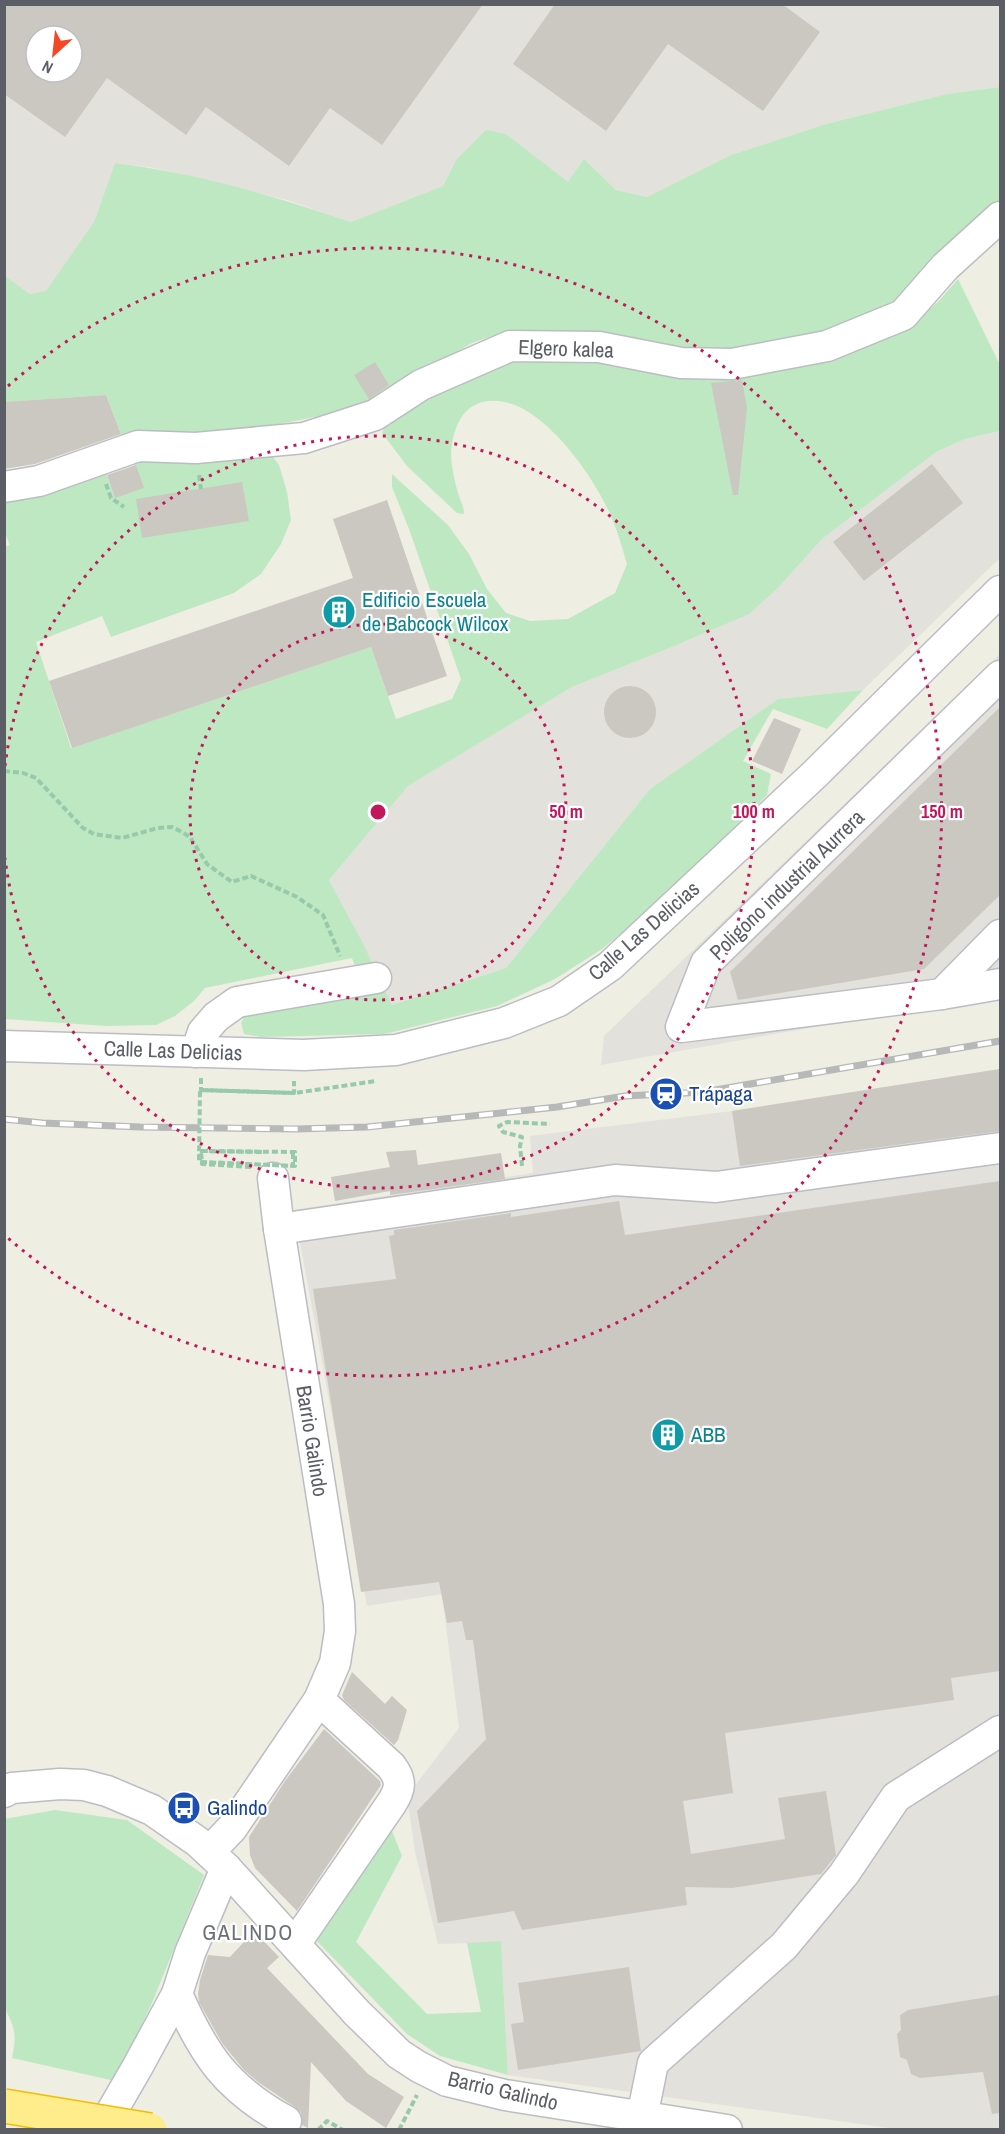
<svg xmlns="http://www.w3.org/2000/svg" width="1005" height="2134" viewBox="0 0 1005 2134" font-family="'Archivo Narrow',sans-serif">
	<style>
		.industrial { fill: #e3e1db; fill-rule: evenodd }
		.green { fill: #bee8c2 }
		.building { fill: #cac8c0; fill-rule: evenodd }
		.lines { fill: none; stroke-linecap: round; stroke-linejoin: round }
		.minor-casing { stroke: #bbbdc3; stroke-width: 33 }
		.path { stroke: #96caaa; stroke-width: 4; stroke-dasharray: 6 3; stroke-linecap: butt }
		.minor { stroke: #fff; stroke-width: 30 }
		.rail-casing { stroke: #b7b8b8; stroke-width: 7 }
		.rail { stroke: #fff; stroke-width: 4.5; stroke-dasharray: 14; stroke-linecap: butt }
		.highway-bridge-casing { stroke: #f3bd00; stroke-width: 36; stroke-linecap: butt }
		.path-bridge { stroke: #96caaa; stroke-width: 4; stroke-dasharray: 6 3; stroke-linecap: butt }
		.highway-bridge { stroke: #ffec8b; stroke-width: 33 }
		.ring { fill: none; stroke: #c2185b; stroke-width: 3; stroke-dasharray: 3 6 }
		.labels { text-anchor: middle; stroke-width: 4.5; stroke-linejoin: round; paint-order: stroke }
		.street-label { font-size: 21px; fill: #5b5f65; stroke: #fff }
		.culture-label { font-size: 21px; fill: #0d838f; stroke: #fff; text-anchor: start }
		.transit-label { font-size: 21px; fill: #164399; stroke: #fff; text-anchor: start }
		.neighbourhood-label { font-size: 22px; letter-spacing: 1.5px; fill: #6c7177; stroke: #fff }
		.centre { fill: #c2185b; stroke: #fff; stroke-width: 3 }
		.ring-label { font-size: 18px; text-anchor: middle; font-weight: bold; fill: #c2185b; stroke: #fff; stroke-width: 4.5; stroke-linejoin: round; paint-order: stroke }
	</style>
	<rect width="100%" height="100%" fill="#efeee3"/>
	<g class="industrial">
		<path d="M5,5H1000V87L947,94L826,124L731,155L647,197L616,190L584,159L568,183L506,134L456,160L443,186L351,222L287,200L155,168L115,163L94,222L46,292L30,294L5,276ZM36,36H72V72H36Z"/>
		<polygon points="1000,431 1000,558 863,690 778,699 650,789 506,968 392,1005 364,945 329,880 408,786 572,687 672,647 748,614 777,589 822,539 936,452 965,439"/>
		<polygon points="1000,654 1000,994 601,1065 604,1036"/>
		<polygon points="1000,1069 1000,2129 896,2129 508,2075 501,1942 438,1944 415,1852 407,1796 459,1728 442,1594 367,1606 294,1210 533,1173 530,1136 732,1111"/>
	</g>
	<g class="green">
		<path d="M1000,87V202L982,216L911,295L815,338L726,354L558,331L501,333L472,343L371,402L324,415L246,431L174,436H122L106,395L5,402V276L30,294L46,291L94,222L115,163C196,173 275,196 351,222L443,186L456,160L486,130L506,134L568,182L584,159L616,190L647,197L731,155L826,124L947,94Z"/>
		<path d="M958,279L1000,365V431L965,439L936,452L822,539L777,589L749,614L672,647L572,687L408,786L329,880L364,945L392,1005L506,968L650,789L778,699L863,690L827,729L773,709L743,761L771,774L767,795L661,901L602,949L555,979L497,1006L385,1034L261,1037L244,1034L241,1023L247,1011L357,972L352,958L205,988L194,1001L175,1016L156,1025L106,1026L5,1019L4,547L10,545L5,533V495L23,491L31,499L105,471L115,497L143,488L134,461L270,453L279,465L287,492L291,520L281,544L261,574L234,593L111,637L102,616L36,642L71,748L371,647L396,719L452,699L461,679L409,529L392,487V474L448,525L469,554L487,589L506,613L530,621L568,619L615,593L627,564C622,548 618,532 611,516C594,476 535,389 483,402C463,407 456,424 452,443C449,458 454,478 458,493C460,500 464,506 464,514L457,513L407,466L382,433L387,416L497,362L589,356L659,368L909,326L938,302Z"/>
		<path d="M55,1810L127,1820L204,1875L152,2003L115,2081L12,2058C17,2033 15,2029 4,2006V1819Z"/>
		<polygon points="390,1826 402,1856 356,1942 427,2014 481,2012 467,1943 501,1941 508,2075 440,2056 407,2034 312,1936"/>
	</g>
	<g class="building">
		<path d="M4,4H483L382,145L330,108L289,166L206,107L186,135L107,78L65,137L4,94ZM36,36H72V72H36Z"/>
		<polygon points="555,4 782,4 820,32 763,111 668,44 606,131 513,64"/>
		<polygon points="375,362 389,385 369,399 354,375"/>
		<polygon points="742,380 747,408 738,495 733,495 711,383"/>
		<polygon points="106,395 121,434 35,464 4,469 4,402"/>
		<polygon points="932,464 963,503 864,581 833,542"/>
		<polygon points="136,465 144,488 115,498 107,475"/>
		<polygon points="242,482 249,521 142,538 136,499"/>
		<polygon points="387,500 447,676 388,696 371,647 72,748 49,681 353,578 333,519"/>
		<circle cx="630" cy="712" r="26"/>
		<polygon points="1000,707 1000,895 924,969 738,1000 730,972"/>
		<polygon points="774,718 801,729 782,774 752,761"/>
		<polygon points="1000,1069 1000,1131 740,1166 732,1111"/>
		<polygon points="416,1150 418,1165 501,1153 505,1179 390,1195 390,1191 335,1201 331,1177 390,1167 386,1152"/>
		<polygon points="1000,1181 1000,1671 951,1678 954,1700 725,1733 733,1793 683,1801 691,1854 785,1839 778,1798 826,1791 836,1855 821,1874 732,1888 685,1887 687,1905 522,1930 514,1911 438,1923 417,1811 486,1739 473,1640 466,1640 462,1621 447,1623 439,1582 361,1592 313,1289 396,1279 389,1236 394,1235 394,1230 511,1213 511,1217 619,1201 625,1235"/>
		<polygon points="352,1672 385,1704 392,1696 407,1710 398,1740 394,1745 344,1700 342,1695"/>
		<polygon points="324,1729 380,1781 381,1785 297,1911 255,1868 250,1855 249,1837 285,1781"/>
		<polygon points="254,1931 279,1957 267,1968 368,2074 404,2097 386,2128 346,2101 311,2062 308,2128 302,2125 301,2113 295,2107 258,2082 244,2070 222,2043 199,2002 198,1994 200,1980 208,1955 230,1957"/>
		<polygon points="629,1967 641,2051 518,2070 511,2024 524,2022 518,1983"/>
		<polygon points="1000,1995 1000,2113 992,2114 983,2072 920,2078 911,2074 907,2060 900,2057 897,2034 901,2030 900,2015 908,2010"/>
	</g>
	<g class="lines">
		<g class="minor-casing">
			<g id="minor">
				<polyline points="4,487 39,481 138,446 196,448 304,438 375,415 421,385 510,346 599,347 681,363 732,364 827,346 903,315 945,267 1000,217"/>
				<polyline points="1000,676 706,963 681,1027 942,994 1000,935"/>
				<polyline points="942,994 1000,984"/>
				<polyline points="4,1046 304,1055 396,1050 504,1023 559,1001 610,966 815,774 1000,591"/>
				<polyline points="196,1052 203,1032 216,1017 237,1002 376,978"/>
				<polyline points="279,1229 615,1180 716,1187 1000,1148"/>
				<polyline points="4,1792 12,1788 60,1784 84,1785 107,1791 152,1810 198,1842 226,1868 356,2012 399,2054 419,2067 447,2081 505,2095 727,2130"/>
				<polyline points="209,1852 232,1828 319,1700 335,1663 340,1631 339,1604 279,1229 273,1178"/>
				<path d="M226,1868L190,1953L177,1994C204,2055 226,2088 286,2121"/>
				<path d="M295,1944L391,1804C401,1789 402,1780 391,1766L319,1700"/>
				<polyline points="642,2117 653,2063 784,1946 844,1874 896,1797 1000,1731"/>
				<polyline points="101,2130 138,2066 177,1994"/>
			</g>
		</g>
		<g class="path">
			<polyline points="199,475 201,489"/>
			<polyline points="106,484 111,498 124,507"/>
			<polyline points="4,771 23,773 36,778 83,828 94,834 122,838 158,828 172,827 180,831 190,837 207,864 232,882 251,876 297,897 323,915 340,956"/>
			<polyline points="201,1078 201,1090 295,1093 376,1081"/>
			<polyline points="522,1166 520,1146 522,1137 503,1132 499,1126 507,1122 550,1124"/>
			<polyline points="251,1167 202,1164 201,1151 263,1152"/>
			<polyline points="318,2130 327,2121 343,2130"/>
			<polyline points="399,2130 417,2095"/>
		</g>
		<use href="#minor" class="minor"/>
		<g class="rail-casing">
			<polyline id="rail" points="4,1119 42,1123 140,1127 297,1129 367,1127 557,1107 625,1096 704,1092 1000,1041"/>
		</g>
		<use href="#rail" class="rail"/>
		<g class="highway-bridge-casing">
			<polyline id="highway-bridge" points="4,2106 150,2130"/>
		</g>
		<polyline class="path-bridge" points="293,1153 293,1166 200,1162 200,1151 295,1152 295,1166 199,1162 200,1090 294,1093 294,1081"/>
		<use href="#highway-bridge" class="highway-bridge"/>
	</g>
	<g class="ring">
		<circle cx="378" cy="812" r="188"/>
		<path d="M5 766A376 376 0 1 1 5 858"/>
		<path d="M8 386A564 564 0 1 1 8 1238"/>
	</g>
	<defs>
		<g id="building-disc" transform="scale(1.725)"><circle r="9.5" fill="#0f9aa8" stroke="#fff"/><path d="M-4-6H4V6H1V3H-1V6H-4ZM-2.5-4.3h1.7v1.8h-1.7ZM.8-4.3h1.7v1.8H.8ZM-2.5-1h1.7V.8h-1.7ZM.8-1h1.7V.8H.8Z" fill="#fff"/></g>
		<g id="station-disc" transform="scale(1.725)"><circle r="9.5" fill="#1a4fb4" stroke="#fff"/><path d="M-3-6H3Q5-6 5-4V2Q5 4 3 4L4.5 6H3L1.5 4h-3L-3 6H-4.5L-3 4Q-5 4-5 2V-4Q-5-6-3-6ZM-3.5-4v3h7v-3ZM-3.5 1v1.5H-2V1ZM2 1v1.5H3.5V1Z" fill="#fff"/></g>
		<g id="bus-disc" transform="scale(1.725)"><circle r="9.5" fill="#1a4fb4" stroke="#fff"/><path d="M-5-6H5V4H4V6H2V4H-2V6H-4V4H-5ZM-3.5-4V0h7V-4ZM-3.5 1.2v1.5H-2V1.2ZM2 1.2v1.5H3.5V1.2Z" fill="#fff"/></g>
	</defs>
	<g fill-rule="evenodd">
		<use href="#building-disc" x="339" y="612"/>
		<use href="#station-disc" x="666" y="1094"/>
		<use href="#building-disc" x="668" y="1435"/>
		<use href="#bus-disc" x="184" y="1808"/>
	</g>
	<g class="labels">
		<g class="street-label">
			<text transform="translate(566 349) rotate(2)" y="7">Elgero kalea</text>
			<text transform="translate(787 885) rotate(-44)" y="7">Poligono industrial Aurrera</text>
			<text transform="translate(644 931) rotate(-41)" y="7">Calle Las Delicias</text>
			<text transform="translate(173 1051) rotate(2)" y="7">Calle Las Delicias</text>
			<text transform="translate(312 1441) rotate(81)" y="7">Barrio Galindo</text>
			<text transform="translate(503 2091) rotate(13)" y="7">Barrio Galindo</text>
		</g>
		<g class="culture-label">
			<text x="362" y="607">Edificio Escuela<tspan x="362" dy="24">de Babcock Wilcox</tspan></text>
			<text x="691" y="1442">ABB</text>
		</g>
		<g class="transit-label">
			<text x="689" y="1101">Trápaga</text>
			<text x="207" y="1815">Galindo</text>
		</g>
		<g class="neighbourhood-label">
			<text x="248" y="1940">GALINDO</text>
		</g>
	</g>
	<circle cx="378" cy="812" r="9" class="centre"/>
	<g class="ring-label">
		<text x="566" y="818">50 m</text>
		<text x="754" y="818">100 m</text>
		<text x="942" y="818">150 m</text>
	</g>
	<rect width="1005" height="2134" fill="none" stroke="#5b5f65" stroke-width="12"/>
	<g transform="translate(54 54) rotate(207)"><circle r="28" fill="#ffffff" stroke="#bdbfc1" stroke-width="1.5"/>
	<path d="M0-4.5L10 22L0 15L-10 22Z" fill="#f54724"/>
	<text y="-9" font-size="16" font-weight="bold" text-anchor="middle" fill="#5b5f65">N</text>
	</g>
</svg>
